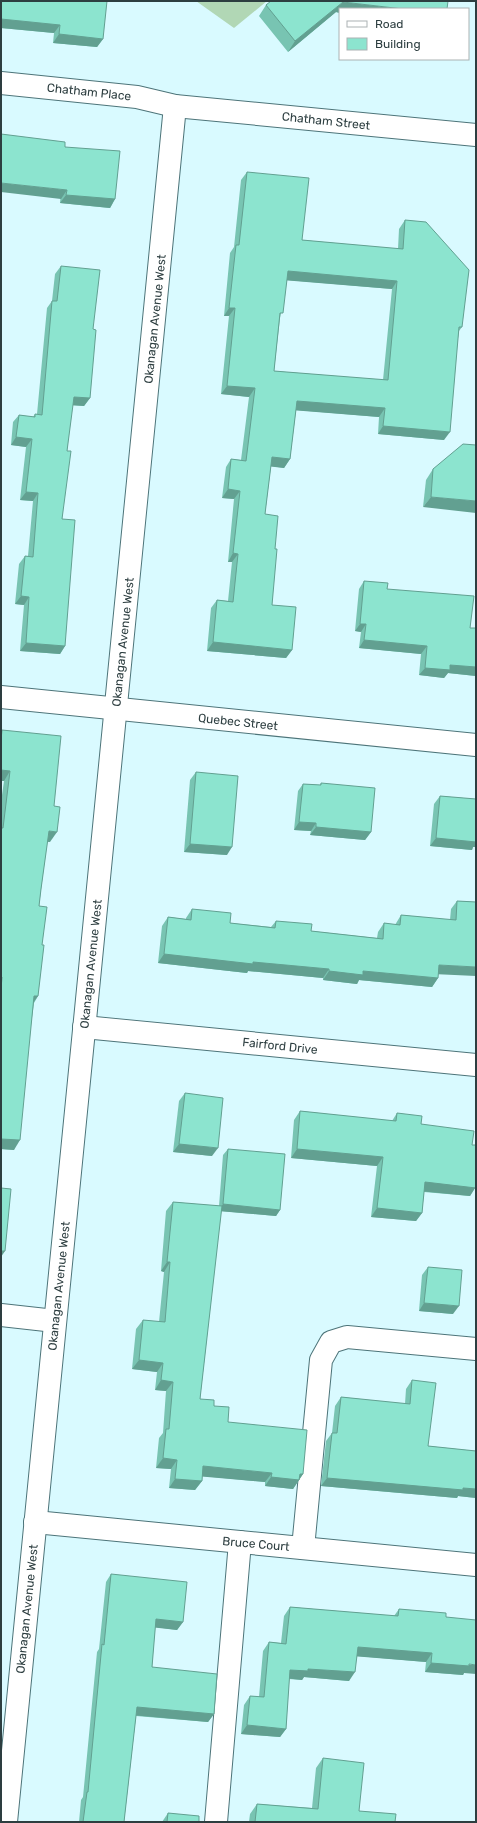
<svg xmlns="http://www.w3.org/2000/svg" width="477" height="1823" viewBox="0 0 477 1823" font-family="Rubik,sans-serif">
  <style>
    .green { fill: #b1d7b5 }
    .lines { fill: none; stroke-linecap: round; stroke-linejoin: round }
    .minor-casing { stroke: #4d7479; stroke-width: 24 }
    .minor { stroke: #fff; stroke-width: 22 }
    .wall { fill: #78c4b2; fill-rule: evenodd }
    .shaded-wall { fill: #62a091 }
    .building { fill: #8ce4cf; stroke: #62a091; fill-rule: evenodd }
    .labels { text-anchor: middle; stroke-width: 3; stroke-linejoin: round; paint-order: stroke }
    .street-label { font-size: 12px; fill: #2d3e40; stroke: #fff }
  </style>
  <rect width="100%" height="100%" fill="#d9faff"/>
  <path class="green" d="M196 1H267L234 28Z"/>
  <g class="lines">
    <g class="minor-casing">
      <g id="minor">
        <path d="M1 83 137 97 175 106 476 135"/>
        <path d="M1 697 476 745"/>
        <path d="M84 1027 476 1065"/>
        <path d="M1 1315 55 1321"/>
        <path d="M35 1522 476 1565"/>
        <path d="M303 1548 321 1360 331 1342 347 1337 476 1349"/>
        <path d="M6 1822 175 106"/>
        <path d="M216 1822 240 1542"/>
      </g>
    </g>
    <use href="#minor" class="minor"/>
  </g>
  <g class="wall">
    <path d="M1 1 103 39 97 47 53 43 54 33 1 28Z"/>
    <path d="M266 5 340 9V13L336 12 288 52 259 16Z"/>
    <path d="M65 147 115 199 110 208 60 203Z"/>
    <path d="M247 172 302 240 398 249 399 229 405 220 462 327 459 331 444 440 378 434 379 417 296 410 290 459 284 468 271 466 265 514 275 549 272 605 292 650 286 658 207 651 211 608 217 600 228 601 232 562H228L234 499 222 498 226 467 231 459 241 460 249 397 221 394 229 316H224L230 253 234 247 241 180ZM287 280 392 289 383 380 274 371 280 318Z"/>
    <path d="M61 266 93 329 90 398 84 406 72 405 67 451 62 519 65 646 60 654 20 651 24 605 15 604 19 564 25 556H28L33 501 20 500 26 447 11 445 13 422 19 415 33 417 35 414H37L47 308 52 301 55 274Z"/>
    <path d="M476 445 423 507 426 480 433 469Z"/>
    <path d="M364 581 387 589 470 628H476V676L448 673 444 678 419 675 421 654 359 648 361 632 355 631 359 589Z"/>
    <path d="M2 730 50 842H47L39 906 42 945 38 996 34 1003 14 1150 1 1149V802L4 781H1V732Z"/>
    <path d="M196 772 227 855 184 852 190 780Z"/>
    <path d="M321 783 371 832 365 840 310 835 311 831 294 830 298 791 303 784 320 785Z"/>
    <path d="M440 796 475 799 476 798V847H473L472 850 430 846 434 804Z"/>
    <path d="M457 901 476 902 438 974V978L432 987 359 980 357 984 323 980V978L248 971 247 973 158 963 162 926 168 917 186 919V918L192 909 230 923 271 927 276 921 311 931 377 938 378 932 384 923 395 925 401 915 450 920 451 909Z"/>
    <path d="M185 1093 212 1156 173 1152 179 1101Z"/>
    <path d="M300 1111 392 1121 397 1113 421 1124 472 1145 475 1188 470 1196 424 1192 422 1213 416 1221 371 1217 377 1166 291 1158 294 1120Z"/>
    <path d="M228 1149 280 1210 276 1216 221 1211 200 1399 214 1406 228 1422 303 1474 293 1489 265 1486V1482L202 1476V1481L195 1490 169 1488 171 1469 156 1468 159 1438 163 1433 166 1391 155 1390 157 1372 132 1369 136 1329 143 1320 159 1322 164 1272 161 1271 166 1211 173 1202 219 1206 223 1155Z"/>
    <path d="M428 1267 453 1314 419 1311 422 1275Z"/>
    <path d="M412 1380 428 1446 476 1451V1498L458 1496 457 1498 321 1486 326 1441 332 1433 335 1406 341 1397 405 1404 406 1389Z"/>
    <path d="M111 1574 183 1622 177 1630 155 1627 152 1667 214 1714 208 1722 136 1716 124 1822H79L81 1800 83 1797 97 1652 99 1649 106 1582Z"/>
    <path d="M290 1607 394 1616 399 1609 446 1617 464 1673 463 1675 425 1672 426 1662 357 1656 349 1681 304 1677 302 1680 289 1679 286 1729 280 1737 241 1734 244 1705 250 1696 259 1697 263 1651 269 1642 281 1643 284 1616Z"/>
    <path d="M323 1758 359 1811 395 1822H249L250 1814 257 1804 312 1808 316 1768Z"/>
    <path d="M168 1813 199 1822H162Z"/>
  </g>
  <g class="shaded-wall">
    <path d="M343 2 403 9H340V13L336 12 288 52 295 41Z"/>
    <path d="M1 19 60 25 54 33 1 28Z"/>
    <path d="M59 34 103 39 97 47 53 43Z"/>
    <path d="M1 183 67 190 61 199 1 192Z"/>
    <path d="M66 195 115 199 110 208 60 203Z"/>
    <path d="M288 271 397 281 392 289 282 280Z"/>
    <path d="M229 308H235L229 316H224Z"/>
    <path d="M227 386 255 388 249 397 221 394Z"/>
    <path d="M74 397 90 398 84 406 68 405Z"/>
    <path d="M297 401 385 408 379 417 291 410Z"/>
    <path d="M383 426 450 432 444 440 378 434Z"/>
    <path d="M16 437 32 439 26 447 11 445Z"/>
    <path d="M272 457 290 459 284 468 266 466Z"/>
    <path d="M228 489 240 491 234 499 222 498Z"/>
    <path d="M26 492 38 493 33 501 20 500Z"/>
    <path d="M431 497 476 501V513L423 507Z"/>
    <path d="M233 553 238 554 232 562H228Z"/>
    <path d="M21 596 29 597 24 605 15 604Z"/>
    <path d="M360 624H366L361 632 355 631Z"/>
    <path d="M364 640 427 646 421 654 359 648Z"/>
    <path d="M213 642 292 650 286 658 207 651Z"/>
    <path d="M26 643 65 646 60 654 20 651Z"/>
    <path d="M450 665 476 667V676L448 673 444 678 419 675 425 668Z"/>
    <path d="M1 770 10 771 4 781H1Z"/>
    <path d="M299 822 316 823 311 831 294 830Z"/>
    <path d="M316 827 371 832 365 840 310 835Z"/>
    <path d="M49 831 57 832 50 842 42 841Z"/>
    <path d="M436 838 476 842V847H473L472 850 430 846Z"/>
    <path d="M190 844 232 847 227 855 184 852Z"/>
    <path d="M164 954 253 962 329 969 323 978 248 971 247 973 158 963Z"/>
    <path d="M439 965 476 967V976L433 974Z"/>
    <path d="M329 971H363L438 978 432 987 359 980 357 984 323 980Z"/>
    <path d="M34 996H38L31 1006Z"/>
    <path d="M1 1139 20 1140 14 1150 1 1149Z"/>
    <path d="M179 1144 218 1148 212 1156 173 1152Z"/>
    <path d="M297 1149 383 1157 377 1166 291 1158Z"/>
    <path d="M476 1180V1188H475L470 1196 419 1191 425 1182Z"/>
    <path d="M223 1204 280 1210 276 1216 218 1211Z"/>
    <path d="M377 1208 422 1213 416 1221 371 1217Z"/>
    <path d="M1 1251H5L1 1257Z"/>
    <path d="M167 1262H170L164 1272 161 1271Z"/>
    <path d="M424 1303 459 1306 453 1314 419 1311Z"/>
    <path d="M139 1360 163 1363 157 1372 132 1369Z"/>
    <path d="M161 1380 173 1382 166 1391 155 1390Z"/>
    <path d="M163 1458 177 1460 171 1469 156 1468Z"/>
    <path d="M203 1466 272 1473 265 1482 196 1476Z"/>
    <path d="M300 1474H303L293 1489 265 1486 271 1477Z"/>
    <path d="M327 1478 476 1489V1498L458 1496 457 1498 321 1486Z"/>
    <path d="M175 1479 202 1481 195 1490 169 1488Z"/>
    <path d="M156 1619 183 1622 177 1630 150 1627Z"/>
    <path d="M358 1647 432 1653 426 1662 352 1656Z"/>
    <path d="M431 1663 476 1665V1674L464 1673 463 1675 425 1672Z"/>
    <path d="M308 1669 355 1672 349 1681 304 1677 302 1680 284 1678 290 1670Z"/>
    <path d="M137 1707 214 1714 208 1722 131 1715Z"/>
    <path d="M247 1725 286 1729 280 1737 241 1734Z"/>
  </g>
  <g class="building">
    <path d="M1 1H107L103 39 59 34 60 25 1 19Z"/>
    <path d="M271 1H448L447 9H403L343 2 295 41 266 5Z"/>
    <path d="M1 134 65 142V147L120 151 115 199 66 195 67 190 1 183Z"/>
    <path d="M247 172 309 178 302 240 403 249 405 220 426 222 469 270 462 327H459L450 432 383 426 385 408 297 401 290 459 272 457 265 514 278 516 275 549H277L272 605 296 607 292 650 213 642 217 600 233 602 238 554 233 553 240 491 228 489 231 459 246 461 255 388 227 386 235 308H229L236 245H239ZM288 271 397 281 388 380 274 371 280 313H283Z"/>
    <path d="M61 266 100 270 93 329 96 330 90 398 74 397 67 451H71L62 519 75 520 65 646 26 643 29 597 21 596 25 556 33 557 38 493 26 492 32 439 16 437 19 415 35 417V414L42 415 52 301H57Z"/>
    <path d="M463 444 476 445V501L431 497 433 469Z"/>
    <path d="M364 581 388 583 387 589 474 596 470 628H476V667L450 665V670L425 668 427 646 364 640 366 624H360Z"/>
    <path d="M2 730 61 736 54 806 60 807 57 832 49 831 41 889 39 906 47 907 42 945H44L38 996H34L20 1140 1 1139V989L2 977H1V828H3L10 771 1 770V740Z"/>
    <path d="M196 772 238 776 232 847 190 844Z"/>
    <path d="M321 783 375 788 371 832 316 827V823L299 822 303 784 321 785Z"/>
    <path d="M440 796 476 799V842L436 838Z"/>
    <path d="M457 901 476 902V967L439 965 438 978 363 971V975L329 971V969L253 962V964L164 954 168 917 191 920 192 909 231 913 230 923 275 928 276 921 312 924 311 931 383 939 384 923 400 925 401 915 456 920Z"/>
    <path d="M185 1093 223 1098 218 1148 179 1144Z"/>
    <path d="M300 1111 396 1121 397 1113 422 1116 421 1124 474 1131 472 1145H476V1188L425 1182 422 1213 377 1208 383 1157 297 1149Z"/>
    <path d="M228 1149 285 1154 280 1210 223 1204Z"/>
    <path d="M1 1188 11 1189 5 1251H1Z"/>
    <path d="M173 1202 222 1206 200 1399 214 1400V1406L229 1407 228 1422 307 1430 303 1474H300L299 1480 271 1477 272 1473 203 1466 202 1481 175 1479 177 1460 163 1458 166 1429H169L173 1382 161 1380 163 1363 139 1360 143 1320 165 1322 170 1262H167Z"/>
    <path d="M428 1267 462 1270 459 1306 424 1303Z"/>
    <path d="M412 1380 436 1383 428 1446 476 1451V1489L463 1488V1490L327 1478 332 1433H337L341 1397 410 1404Z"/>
    <path d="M111 1574 187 1582 183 1622 156 1619 152 1667 217 1674 214 1714 137 1707 124 1822H83L87 1792H88L102 1644 104 1645Z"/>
    <path d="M290 1607 398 1616 399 1609 446 1613V1617L476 1620V1665L469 1664V1666L431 1663 432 1653 358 1647 355 1672 308 1669V1671L290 1670 286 1729 247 1725 250 1696 264 1697 269 1642 286 1644Z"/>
    <path d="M323 1758 364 1763 359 1811 396 1814 395 1822H255L257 1804 318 1809Z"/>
    <path d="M168 1813 199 1816V1822H167Z"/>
  </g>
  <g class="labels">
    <g class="street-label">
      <text transform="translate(89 92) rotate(6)" y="4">Chatham Place</text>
      <text transform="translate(326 121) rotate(6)" y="4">Chatham Street</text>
      <text transform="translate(155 319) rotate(-84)" y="4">Okanagan Avenue West</text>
      <text transform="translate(123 642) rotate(-84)" y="4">Okanagan Avenue West</text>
      <text transform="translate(238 722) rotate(6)" y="4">Quebec Street</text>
      <text transform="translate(91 964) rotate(-84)" y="4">Okanagan Avenue West</text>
      <text transform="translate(280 1046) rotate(6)" y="4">Fairford Drive</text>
      <text transform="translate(59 1286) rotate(-84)" y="4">Okanagan Avenue West</text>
      <text transform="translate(256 1544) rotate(5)" y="4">Bruce Court</text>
      <text transform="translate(27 1609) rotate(-84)" y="4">Okanagan Avenue West</text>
    </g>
  </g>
  <rect width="477" height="1823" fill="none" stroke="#2d3e40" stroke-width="4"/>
  <rect x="339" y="8" width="130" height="52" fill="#ffffff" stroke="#abb2b3"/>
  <rect x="347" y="21" width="20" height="6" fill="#ffffff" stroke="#abb2b3"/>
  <text x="375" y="28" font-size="12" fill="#2d3e40">Road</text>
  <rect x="347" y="38" width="20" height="12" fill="#8ce4cf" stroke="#abb2b3"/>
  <text x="375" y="48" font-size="12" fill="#2d3e40">Building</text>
</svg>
